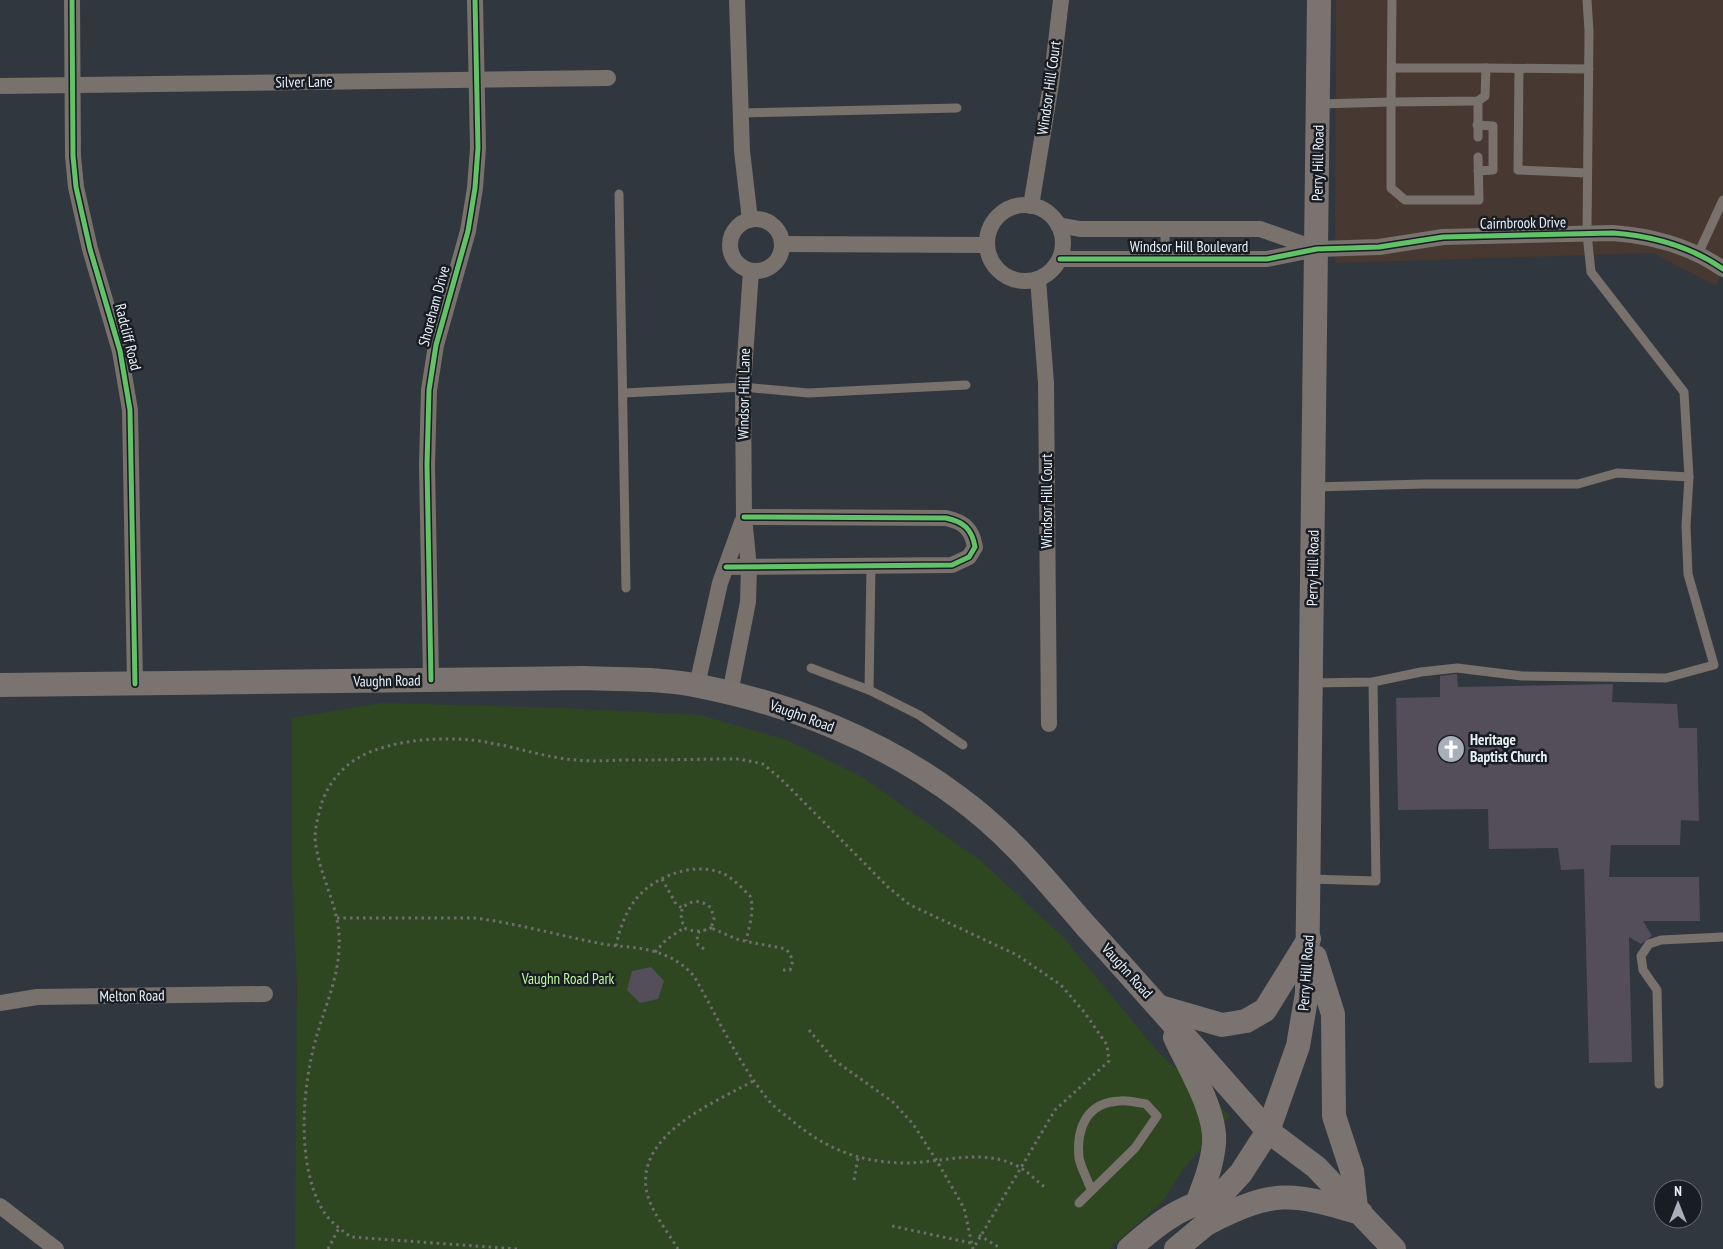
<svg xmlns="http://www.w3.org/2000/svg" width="1723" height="1249" viewBox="0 0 1723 1249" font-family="'PT Sans Narrow',sans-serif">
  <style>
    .commercial { fill: #473831 }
    .green { fill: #2f4721 }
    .building { fill: #534e5a }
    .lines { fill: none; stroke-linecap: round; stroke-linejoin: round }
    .path { stroke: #6f6d6e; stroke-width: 3; stroke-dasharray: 2.5 4; stroke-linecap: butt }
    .lane { stroke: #78716c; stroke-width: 9 }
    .street { stroke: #78716c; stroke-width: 16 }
    .secondary { stroke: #7b736f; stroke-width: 24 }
    .cycleway-casing { stroke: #181d23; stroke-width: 8 }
    .cycleway { stroke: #61c268; stroke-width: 5 }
    .labels { text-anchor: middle; stroke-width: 5; stroke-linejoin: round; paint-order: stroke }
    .street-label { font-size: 15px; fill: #eaf0f9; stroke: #181d23 }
    .poi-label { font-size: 15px; font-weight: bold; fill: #eaf0f9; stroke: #181d23; text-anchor: start }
    .park-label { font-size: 15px; fill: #c0f89d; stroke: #181d23 }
  </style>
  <rect width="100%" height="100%" fill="#31373e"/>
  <path class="commercial" d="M1336 0H1723V266L1716 286 1653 253 1335 263Z"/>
  <path class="green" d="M382 703 561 708 700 715 787 740 862 777 981 861 1064 938 1158 1052 1230 1116 1183 1169 1163 1201 1109 1249H295L297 985 292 876V718Z"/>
  <g class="building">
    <path d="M1457 674 1458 687 1613 684 1612 702 1677 704 1679 728H1697L1699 821 1681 820 1680 845H1611L1609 877H1699L1700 921H1643L1652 936 1641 944 1629 937 1632 1062 1589 1063 1584 869 1561 870 1558 848 1489 849 1488 809 1398 810 1396 698 1440 697V676Z"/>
    <path d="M651 967 664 981 658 999 640 1003 627 990 632 971Z"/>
  </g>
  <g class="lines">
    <g class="path">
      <path d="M662 879 676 904 682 908"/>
      <path d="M337 918H474C516 923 557 935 598 943 616 947 635 946 652 951 669 955 682 963 694 976 718 1018 739 1065 770 1102 776 1109 784 1114 790 1119 826 1149 858 1162 904 1163 943 1163 983 1147 1019 1167 1029 1172 1037 1182 1046 1188"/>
      <path d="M616 946C619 931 624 916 633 903 650 878 690 862 719 872 730 875 742 888 750 896 755 910 749 927 746 941"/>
      <path d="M704 949 698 945 697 935 699 932 711 928C701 932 696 932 686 929L681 920 682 908C691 900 701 899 711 908L714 919 711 928 739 940 786 949C792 956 794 962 790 970H780"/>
      <path d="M655 952 666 940 685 927"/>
      <path d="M809 1030 834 1060 893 1102 913 1124 937 1161 964 1208 973 1249"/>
      <path d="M854 1180 858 1158"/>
      <path d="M892 1226 971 1243"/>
      <path d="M979 1235 1000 1248"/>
      <path d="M328 1249 339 1228"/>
      <path d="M517 1249 351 1237C340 1229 329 1221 322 1209 296 1163 302 1085 317 1035 325 1007 338 978 339 948 342 909 318 876 315 838 315 827 319 813 322 802 329 783 341 768 358 758 392 738 453 735 491 743 519 748 548 758 576 760 594 762 612 760 630 760 667 760 703 759 739 759L763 764 781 779 888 887 910 905 1017 955 1061 985 1085 1013 1107 1045 1109 1061 1055 1110 973 1249"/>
      <path d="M678 1249C667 1231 649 1209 646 1188 639 1132 716 1102 755 1080"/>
    </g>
    <g class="lane">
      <path d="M1392 68H1486L1485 96 1478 101 1391 102V188L1405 200H1479L1478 157"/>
      <path d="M1486 68 1589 69"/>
      <path d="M1519 69 1518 170 1587 173"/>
      <path d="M1478 101V137"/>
      <path d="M1319 104 1391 102 1392 0"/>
      <path d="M740 113 957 108"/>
      <path d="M1477 125 1493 126V170L1478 171"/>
      <path d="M619 194 626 588"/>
      <path d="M1698 254 1723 200"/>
      <path d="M1165 260V228"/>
      <path d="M624 393 743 387 808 393 966 385"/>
      <path d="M1314 487 1424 484H1578L1617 473 1689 477 1684 392 1591 272 1587 234 1589 31 1587 0"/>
      <path d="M811 668 869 690 919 715 963 745"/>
      <path d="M1312 683 1373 682 1421 672 1457 668 1522 676 1666 678 1714 665 1688 574 1686 526 1689 477"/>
      <path d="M869 690 871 566"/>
      <path d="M1309 879 1376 881 1373 682"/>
      <path d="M1659 1084 1657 990 1643 970 1641 956 1649 944 1661 940 1723 937"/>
      <path d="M1079 1203 1135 1148 1157 1116 1146 1104C1138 1103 1128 1100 1120 1101 1087 1102 1076 1128 1079 1158 1081 1168 1088 1180 1091 1190"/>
    </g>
    <g class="street">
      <path d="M72 0 73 156 76 187 90 249 120 351 130 410 135 684"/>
      <path d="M737 0 742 151 750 220"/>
      <path d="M0 86 608 78"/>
      <circle cx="1025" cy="243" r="38"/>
      <path d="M1031 206 1051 84 1061 0"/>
      <circle cx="756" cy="245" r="26"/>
      <path d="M1058 225 1080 229H1260L1317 249"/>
      <path d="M782 244 986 245"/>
      <path d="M1060 259H1267L1317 249 1379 247 1443 237 1613 233C1653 236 1690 246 1723 269"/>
      <path d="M1038 279 1046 383 1049 724"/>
      <path d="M726 567 952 565 969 557 975 547C972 529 964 522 946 518L744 517"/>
      <path d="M431 680 427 465 429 390 436 345 468 231 475 188 478 148 475 0"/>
      <path d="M697 685 720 583 742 522"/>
      <path d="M730 693 748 602 749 568 744 517 743 387 751 271"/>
      <path d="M0 1003 37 997 265 994"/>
      <path d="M0 1206 56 1249"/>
    </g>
    <g class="secondary">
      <path d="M0 685 584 678C622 680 662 678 699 686 791 704 883 741 958 797 1009 834 1044 878 1085 925 1147 993 1207 1062 1268 1131L1316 1167 1394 1249"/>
      <path d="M1315 957 1333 1014 1334 1116 1352 1171 1356 1208"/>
      <path d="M1160 1007 1222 1025 1246 1021 1265 1010 1309 939"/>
      <path d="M1175 1037C1188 1066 1217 1112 1214 1144 1212 1165 1205 1183 1197 1203"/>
      <path d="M1206 1224C1275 1189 1289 1192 1361 1213"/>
      <path d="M1129 1249C1153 1228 1179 1206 1211 1200"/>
      <path d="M1176 1249 1206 1224 1217 1199 1241 1173 1268 1131 1298 1046 1307 993 1319 0"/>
    </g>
    <g class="cycleway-casing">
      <g id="cycleway">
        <path d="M72 0 73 156 76 187 90 249 120 351 130 410 135 684"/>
        <path d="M1060 259H1267L1317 249 1379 247 1443 237 1613 233C1653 236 1690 246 1723 269"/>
        <path d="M726 567 952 565 969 557 975 547C972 529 964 522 946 518L744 517"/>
        <path d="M431 680 427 465 429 390 436 345 468 231 475 188 478 148 475 0"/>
      </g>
    </g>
    <use href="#cycleway" class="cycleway"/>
  </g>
  <defs>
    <g id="church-disc" transform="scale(1.4375)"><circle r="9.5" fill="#a9afb8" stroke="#181d23"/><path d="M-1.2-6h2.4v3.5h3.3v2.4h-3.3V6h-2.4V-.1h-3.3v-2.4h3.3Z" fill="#fff"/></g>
  </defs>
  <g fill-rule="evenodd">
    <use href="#church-disc" x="1451" y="749"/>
  </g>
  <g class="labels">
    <g class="street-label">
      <text transform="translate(304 82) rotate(-1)" y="5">Silver Lane</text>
      <text transform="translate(1049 88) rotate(-82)" y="5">Windsor Hill Court</text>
      <text transform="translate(1318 163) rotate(-89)" y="5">Perry Hill Road</text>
      <text transform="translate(1523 223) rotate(-1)" y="5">Cairnbrook Drive</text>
      <text x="1189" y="252">Windsor Hill Boulevard</text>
      <text transform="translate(434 306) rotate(-75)" y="5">Shoreham Drive</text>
      <text transform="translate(128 337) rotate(76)" y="5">Radcliff Road</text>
      <text transform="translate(744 394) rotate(-89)" y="5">Windsor Hill Lane</text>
      <text transform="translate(1047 501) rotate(-90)" y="5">Windsor Hill Court</text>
      <text transform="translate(1313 568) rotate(-89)" y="5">Perry Hill Road</text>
      <text transform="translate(387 681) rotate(-1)" y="5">Vaughn Road</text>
      <text transform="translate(802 716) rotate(20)" y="5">Vaughn Road</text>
      <text transform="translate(1127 971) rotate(48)" y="5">Vaughn Road</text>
      <text transform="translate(1306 973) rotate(-86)" y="5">Perry Hill Road</text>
      <text transform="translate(132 996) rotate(-1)" y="5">Melton Road</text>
    </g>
    <g class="poi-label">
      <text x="1470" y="745">Heritage<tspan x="1470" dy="17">Baptist Church</tspan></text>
    </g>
    <g class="park-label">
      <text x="568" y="984">Vaughn Road Park</text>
    </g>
  </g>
  <g transform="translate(1678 1204)"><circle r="24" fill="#181d23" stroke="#6c7179"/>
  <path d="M0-4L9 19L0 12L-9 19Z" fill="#a9afb8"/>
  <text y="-8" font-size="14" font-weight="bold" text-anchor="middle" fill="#eaf0f9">N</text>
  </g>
</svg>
